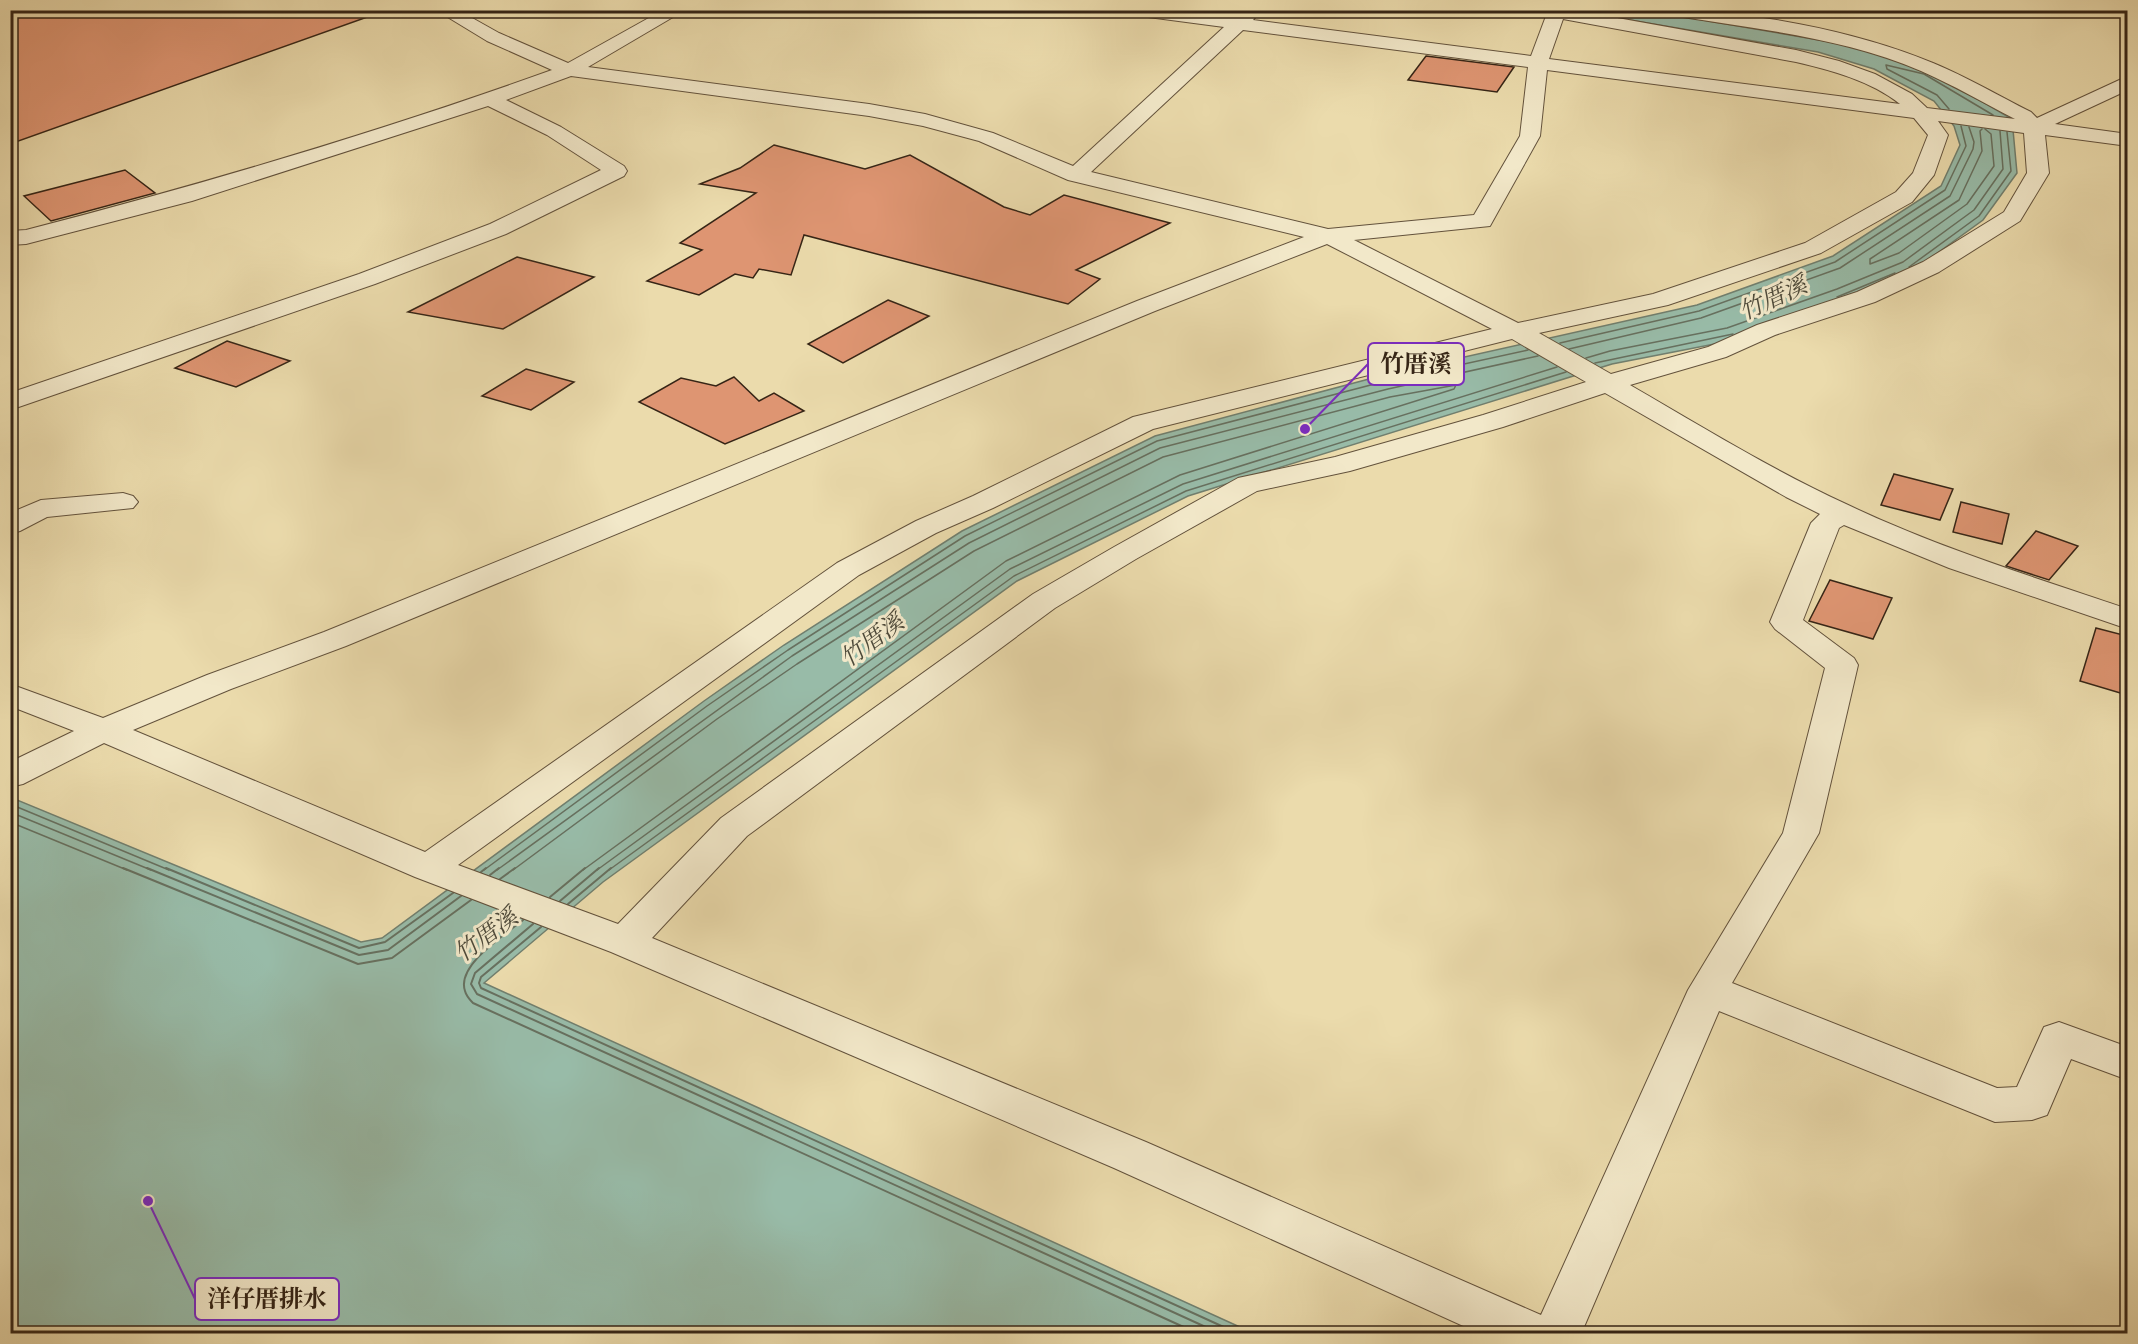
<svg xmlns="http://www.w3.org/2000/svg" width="2138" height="1344" viewBox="0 0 2138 1344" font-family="'EB Garamond','Noto Serif TC',serif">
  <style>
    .water { fill: #98bba8; stroke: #717f6e; stroke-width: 1.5 }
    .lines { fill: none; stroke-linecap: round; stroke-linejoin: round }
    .shore-far1 { stroke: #67705f; stroke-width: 1.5 }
    .shore { stroke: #67705f; stroke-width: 2 }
    .building { fill: #de9572; stroke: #362516; stroke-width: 1.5 }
    .minor-casing { stroke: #63523c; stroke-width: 2 }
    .minor { fill: #f2e8c9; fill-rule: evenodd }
    .labels { text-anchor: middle; stroke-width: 6; stroke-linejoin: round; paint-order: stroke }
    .water-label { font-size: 24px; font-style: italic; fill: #4e4a3a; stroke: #f2e8c9 }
    .leader { fill: none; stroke: #7b2cbf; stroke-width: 2 }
    .callout-dot { fill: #7b2cbf; stroke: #f2e8c9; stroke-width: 2 }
    .callout { fill: #f2e8c9; stroke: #7b2cbf; stroke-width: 2 }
    .callout-label { font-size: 24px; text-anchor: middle; font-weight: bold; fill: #362516 }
  </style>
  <rect width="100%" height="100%" fill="#ebdbac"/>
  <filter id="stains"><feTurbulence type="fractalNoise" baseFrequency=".00333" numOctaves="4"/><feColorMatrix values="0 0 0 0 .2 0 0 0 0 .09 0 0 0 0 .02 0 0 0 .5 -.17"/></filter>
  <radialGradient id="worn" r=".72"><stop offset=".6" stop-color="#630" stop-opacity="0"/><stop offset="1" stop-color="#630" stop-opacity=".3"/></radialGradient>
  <path class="water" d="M1577 11H1650L1848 45 1926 69 2012 119 2017 173 1983 220 1910 273 1730 341 1612 364 1188 496 1017 581 603 882 484 983 1253 1333H29L10 1321V797L361 942 382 938 704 701 784 645 962 531 1155 436 1384 375 1697 305 1833 256 1941 186 1960 145 1954 126 1934 101 1874 69 1818 52Z"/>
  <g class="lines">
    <g class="shore-far1">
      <path d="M1949 109 1937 95 1887 69 1886 65 1924 74 1993 115"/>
      <path d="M1982 129 1980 131 1982 151 1959 200 1870 259V264L1899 253 1967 204 1994 166 1991 134 1985 129"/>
      <path d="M1909 267 1979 216 2011 171 2007 132"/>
      <path d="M1837 297 1895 273"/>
      <path d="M1560 343 1699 311 1835 262 1945 190 1966 146 1961 126"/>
      <path d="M1569 349 1701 318 1840 268 1950 196 1973 149 1974 142 1969 127"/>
      <path d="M1586 358 1610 351 1727 328 1837 289 1903 262 1974 210 2003 169 2000 131"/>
      <path d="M1595 363 1733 334"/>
      <path d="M10 804 169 870"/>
      <path d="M10 812 151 870"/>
      <path d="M10 822 127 870"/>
      <path d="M484 870 707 706 788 650 965 536 1157 441 1386 381 1528 350"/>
      <path d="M497 870 792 656 969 543 1160 448 1388 389 1538 356"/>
      <path d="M513 870 717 719 797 664 974 551 1163 457 1390 397 1456 385 1454 389 1180 475 1006 561 583 870"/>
      <path d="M597 870 1010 569 1183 484 1557 367"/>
      <path d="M609 870 1014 576 1186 491 1566 372"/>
    </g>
    <g class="shore">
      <path d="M123 868 358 964 392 958 471 900"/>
      <path d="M147 868 359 955 388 950 461 896"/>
      <path d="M166 868 359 948 385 942 453 893"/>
      <path d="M481 872 486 868"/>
      <path d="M490 875 499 868"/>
      <path d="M500 879 515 868"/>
      <path d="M550 897 585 868"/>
      <path d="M560 901 599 868"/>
      <path d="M568 904 611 868"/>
      <path d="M523 920C506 934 456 965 465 991 466 995 470 1000 473 1003L1199 1334"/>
      <path d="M533 924 475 973 471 984 477 994 1221 1334"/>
      <path d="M541 927 481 977 479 983 481 988 1239 1334"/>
    </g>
  </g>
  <g class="building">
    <path d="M10 10H372L373 15 10 144Z"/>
    <path d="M1426 56 1514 67 1497 92 1408 80Z"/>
    <path d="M774 145 865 169 910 155 1004 207 1030 215 1064 195 1170 223 1076 270 1100 279 1068 304 804 235 791 275 759 269 753 278 735 274 699 295 647 281 702 250 680 243 756 193 700 184 740 168Z"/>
    <path d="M125 170 155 193 51 221 24 196Z"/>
    <path d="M517 257 594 277 503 329 408 312Z"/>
    <path d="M888 300 929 316 843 363 808 344Z"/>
    <path d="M227 341 290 361 236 387 175 368Z"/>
    <path d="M526 369 574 382 531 410 482 396Z"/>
    <path d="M734 377 759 401 774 393 804 411 725 444 639 402 681 378 716 386Z"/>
    <path d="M1894 474 1953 489 1940 520 1881 505Z"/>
    <path d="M1961 502 2009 514 2002 544 1953 532Z"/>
    <path d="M2036 531 2078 546 2049 580 2006 566Z"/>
    <path d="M1830 580 1892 598 1873 639 1809 621Z"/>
    <path d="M2096 628 2127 636V695L2080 681Z"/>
  </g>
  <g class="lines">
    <g class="minor-casing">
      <g id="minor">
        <path d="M436 10H458L499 33 568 63 663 10H685L588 67 869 104 925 114 993 133 1073 166 1224 27 1133 15 1125 10H1177L1234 18 1242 10H1255L1258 14 1253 20 1531 56 1546 16 1535 14 1533 10H1573L1796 50 1839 61 1875 74 1912 94 1927 108 2015 119C1984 103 1953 85 1921 71 1842 37 1754 29 1670 15L1662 10C1747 10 1854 30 1933 63 1967 77 1999 96 2031 112L2037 118 2128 76V90L2055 124 2128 134V146L2045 135 2049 173 2020 221 1939 272 1875 302 1775 335 1726 357 1630 385C1701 426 1772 470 1846 504 1936 547 2033 577 2128 609V629L1949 568 1844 525 1839 528 1803 620 1854 658 1858 665 1819 833 1732 983 1997 1088 2017 1087 2044 1027 2059 1022 2128 1047V1080L2071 1059 2047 1115 2032 1120 1995 1122 1719 1011 1581 1334H1481L1114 1168 611 952 415 877 104 743 23 784 10 787V762L74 731 10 706V684L103 718 207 675 324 632 1137 301 1304 237 1068 180 979 141 923 126 869 116 571 76 506 100 561 127 624 166 627 171 624 176 506 234 375 284 10 410V393L359 274 490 224 601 170 547 135 488 106 192 201 26 244 10 245V231L26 230C203 184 380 132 552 70L487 41ZM1563 19 1796 62C1831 70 1871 81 1900 104L1549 59ZM1243 30 1528 67 1520 136 1474 215 1328 229 1091 172ZM1547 70 1914 118 1928 135 1913 173 1896 192 1805 243 1653 294 1518 323 1354 240 1490 226 1540 136ZM1938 121 2024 133 2027 173 2004 212 1923 262 1857 292 1757 325 1708 347 1611 374 1539 333 1668 305 1821 253 1912 202 1934 175 1948 135ZM1327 244 1492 329 1133 417 973 496 916 521 837 563 425 852 133 730 231 689 346 646 1155 311ZM1512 339 1586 382 1483 415 1335 457 1238 478 1114 547 1033 594 721 818 618 924 458 865 859 575 936 533 993 508 1153 429ZM1605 393 1786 497 1820 514 1811 523 1770 622 1775 629 1825 668 1783 833 1688 990 1541 1315 1146 1142 652 938 747 836 1055 608 1136 559 1257 491 1350 471 1503 427Z"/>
        <path d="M123 493 133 496 138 502 133 508 47 517 20 531 10 534V513L41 500Z"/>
      </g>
    </g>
    <use href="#minor" class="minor"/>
  </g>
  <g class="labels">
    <g class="water-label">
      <text transform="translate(1773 298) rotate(-25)" y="8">竹厝溪</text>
      <text transform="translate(872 640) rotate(-37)" y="8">竹厝溪</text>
      <text transform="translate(486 935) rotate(-37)" y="8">竹厝溪</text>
    </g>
  </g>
  <path class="leader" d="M1305 429L1368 364M148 1201L195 1299"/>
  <g class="callout-dot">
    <circle cx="1305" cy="429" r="6"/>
    <circle cx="148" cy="1201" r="6"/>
  </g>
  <g class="callout">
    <rect x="1368" y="343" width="96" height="42" rx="6"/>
    <rect x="195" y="1278" width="144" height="42" rx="6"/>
  </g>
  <g class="callout-label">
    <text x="1416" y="372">竹厝溪</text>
    <text x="267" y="1307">洋仔厝排水</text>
  </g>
  <rect width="2138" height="1344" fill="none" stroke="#ebdbac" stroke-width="36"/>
  <rect x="12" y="12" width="2114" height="1320" fill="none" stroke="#362516" stroke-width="3"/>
  <rect x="18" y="18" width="2102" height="1308" fill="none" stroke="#362516" stroke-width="1.5"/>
  <rect width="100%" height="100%" filter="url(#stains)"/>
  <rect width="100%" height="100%" fill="url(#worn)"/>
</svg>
